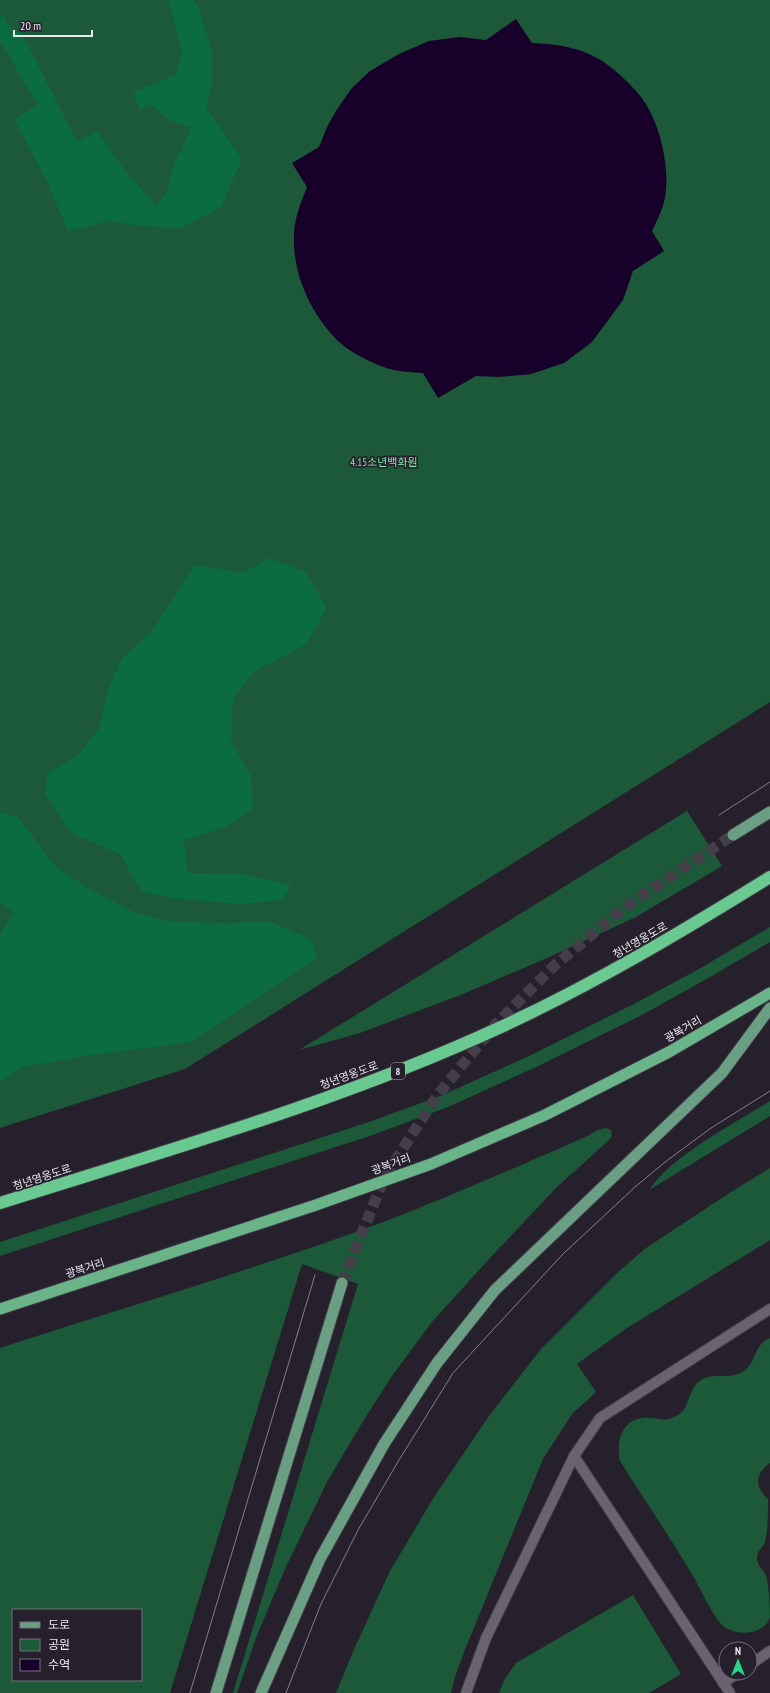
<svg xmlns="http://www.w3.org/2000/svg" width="770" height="1693" viewBox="0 0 770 1693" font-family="'PT Sans Narrow','Noto Sans KR',sans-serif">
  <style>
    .green { fill: #1c5939; fill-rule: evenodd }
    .forest { fill: #0a6c40 }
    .water { fill: #170029 }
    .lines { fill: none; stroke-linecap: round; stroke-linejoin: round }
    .primary-tunnel { stroke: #443e49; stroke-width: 11; stroke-dasharray: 11 5.5; stroke-linecap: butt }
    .service-casing { stroke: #403b44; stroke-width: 12 }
    .primary-casing { stroke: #403b44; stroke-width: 13 }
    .trunk-casing { stroke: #403b44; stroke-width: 13 }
    .motorway-casing { stroke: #403b44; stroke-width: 14 }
    .service { stroke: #696270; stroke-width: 10 }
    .primary { stroke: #6a9f84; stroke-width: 11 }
    .trunk { stroke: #6ab48a; stroke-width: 11 }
    .motorway { stroke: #6ac891; stroke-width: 12 }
    .tram { stroke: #847f89; stroke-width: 1 }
    .labels { text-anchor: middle; stroke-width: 3.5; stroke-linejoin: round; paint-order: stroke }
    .shield { fill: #26202c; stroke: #b1acb5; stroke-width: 1 }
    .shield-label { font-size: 10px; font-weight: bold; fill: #ece8f0 }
    .park-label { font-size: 11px; fill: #7cedab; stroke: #26202c }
    .street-label { font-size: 11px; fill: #ece8f0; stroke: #26202c }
  </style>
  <rect width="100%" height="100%" fill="#26202c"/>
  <g class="green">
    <path d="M0 0H770V702L185 1069 0 1128Z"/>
    <path d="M687 811 722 866 636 917 547 958 463 994 360 1033 299 1050Z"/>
    <path d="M770 927V942L705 980 640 1016 534 1068 448 1107 370 1136 0 1256V1242L366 1123 443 1095 529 1056 634 1004 699 969Z"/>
    <path d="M770 1101V1116L649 1190C674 1154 732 1125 770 1101Z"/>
    <path d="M606 1128 611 1130 612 1136 609 1140 556 1188 490 1258 431 1323 392 1376 365 1418 328 1480 284 1571 256 1638 237 1693H233L358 1284 302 1264 170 1693H0V1348C129 1306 259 1268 386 1221 453 1195 519 1166 585 1137L598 1130ZM13 1610H141V1680H13Z"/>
    <path d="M770 1168V1240L627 1328 577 1364 596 1392 572 1414 543 1459 464 1652 454 1680 451 1693H336L355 1647 390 1571 434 1497 489 1416 541 1349 616 1274 646 1248 731 1192Z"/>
    <path d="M770 1338V1463C754 1474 755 1487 768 1499 768 1510 768 1533 765 1542 763 1548 757 1550 757 1558 757 1566 764 1570 766 1576 769 1584 770 1609 770 1617 764 1636 736 1636 723 1626 713 1617 701 1589 693 1576 670 1537 644 1499 620 1461 616 1443 621 1420 643 1418 658 1416 662 1424 678 1415 690 1409 688 1388 701 1380 714 1372 729 1380 742 1372 759 1362 751 1346 770 1338Z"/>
    <path d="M633 1595 681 1674 649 1693H499L504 1680 516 1663Z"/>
  </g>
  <g class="forest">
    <path d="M168 0H193L198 6 212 51V86L206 107 242 159 221 207 181 228 141 226 109 221 68 231 47 181 14 119 38 105 0 41V16L3 15 10 29 21 32 77 142 97 131 126 172 157 206 168 190 174 164 191 128 169 120 152 105 140 110 133 92 177 74 182 52Z"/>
    <path d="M269 558 305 571 327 608 306 644 254 672 233 698 231 741 251 776 253 809 223 828 184 840 188 873 242 874 291 885 282 900 239 904 173 898 142 892 120 854 71 833 45 794 48 773 78 755 100 727 108 689 122 659 152 631 195 565 243 573Z"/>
    <path d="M0 812 18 817 55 866 91 890 138 914 172 922 232 923 269 921 310 939 318 957 191 1042 86 1056 23 1067 0 1081V935L13 912 0 902Z"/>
  </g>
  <path class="water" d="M516 19 532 43C557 44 578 47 599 59 614 68 639 91 647 106 662 131 672 177 663 206 660 214 656 223 652 231L664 251 633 271 623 300 592 342 564 363 531 374 499 377 476 376 438 398 423 373C412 372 400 372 390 369 373 364 347 351 335 338 309 310 292 272 294 233 295 217 301 202 307 187L292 163 319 147 327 127 336 111 351 89 370 71 399 54 429 41 460 37 486 40Z"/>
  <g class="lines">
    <path class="primary-tunnel" d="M342 1283 385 1176 437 1096 495 1025 554 966 625 907 733 835"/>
    <g class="service-casing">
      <g id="service">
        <path d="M574 1456 730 1693"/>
        <path d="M750 1665 770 1651"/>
        <path d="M723 1683 738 1673"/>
        <path d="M466 1693 486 1638 574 1456 600 1418 770 1309"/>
      </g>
    </g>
    <g class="primary-casing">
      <g id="primary">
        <path d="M733 835 770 812"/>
        <path d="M216 1693 342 1283"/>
        <path d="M261 1693 320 1559 384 1444 437 1363 495 1290 722 1073 770 1008"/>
      </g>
    </g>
    <g class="trunk-casing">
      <path id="trunk" d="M0 1309 316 1205 431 1164 545 1115 669 1052 770 993"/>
    </g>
    <g class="motorway-casing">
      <path id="motorway" d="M0 1203C168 1150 341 1101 501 1027 594 984 683 931 770 877"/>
    </g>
    <use href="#service" class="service"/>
    <use href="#primary" class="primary"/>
    <use href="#trunk" class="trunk"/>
    <use href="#motorway" class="motorway"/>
    <g class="tram">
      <path d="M719 815 770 782"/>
      <path d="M190 1693 315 1275"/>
      <path d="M286 1693 321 1604 358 1530 399 1460 453 1373 563 1254 635 1187 665 1162 711 1128 770 1091"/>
    </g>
  </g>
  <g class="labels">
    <rect class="shield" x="391" y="1063" width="14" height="16" rx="3"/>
    <g class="shield-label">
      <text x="398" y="1075">8</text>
    </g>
    <g class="park-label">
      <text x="384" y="466">4.15소년백화원</text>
    </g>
    <g class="street-label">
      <text transform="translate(640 940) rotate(-30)" y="4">청년영웅도로</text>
      <text transform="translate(683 1029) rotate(-30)" y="4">광복거리</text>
      <text transform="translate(349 1075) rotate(-20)" y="4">청년영웅도로</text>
      <text transform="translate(391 1164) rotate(-20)" y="4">광복거리</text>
      <text transform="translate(42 1177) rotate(-18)" y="4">청년영웅도로</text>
      <text transform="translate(85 1268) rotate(-18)" y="4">광복거리</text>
    </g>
  </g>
  <rect x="12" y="1609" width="130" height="72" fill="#26202c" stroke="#75707a"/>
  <rect x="20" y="1622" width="20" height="6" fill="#6a9f84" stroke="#75707a"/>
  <text x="48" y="1629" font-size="12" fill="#ece8f0">도로</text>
  <rect x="20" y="1639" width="20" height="12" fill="#1c5939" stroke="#75707a"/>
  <text x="48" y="1649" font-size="12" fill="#ece8f0">공원</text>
  <rect x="20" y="1659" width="20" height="12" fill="#170029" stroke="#75707a"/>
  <text x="48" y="1669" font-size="12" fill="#ece8f0">수역</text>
  <g transform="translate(738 1661)"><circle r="19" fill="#26202c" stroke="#75707a"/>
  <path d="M0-3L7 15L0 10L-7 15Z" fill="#25d886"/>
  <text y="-6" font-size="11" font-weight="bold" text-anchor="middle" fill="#ece8f0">N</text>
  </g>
  <path d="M14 30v6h78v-6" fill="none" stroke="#ece8f0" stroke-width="2"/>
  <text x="20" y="30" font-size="12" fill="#ece8f0" stroke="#26202c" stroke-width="3" paint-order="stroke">20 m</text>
</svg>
